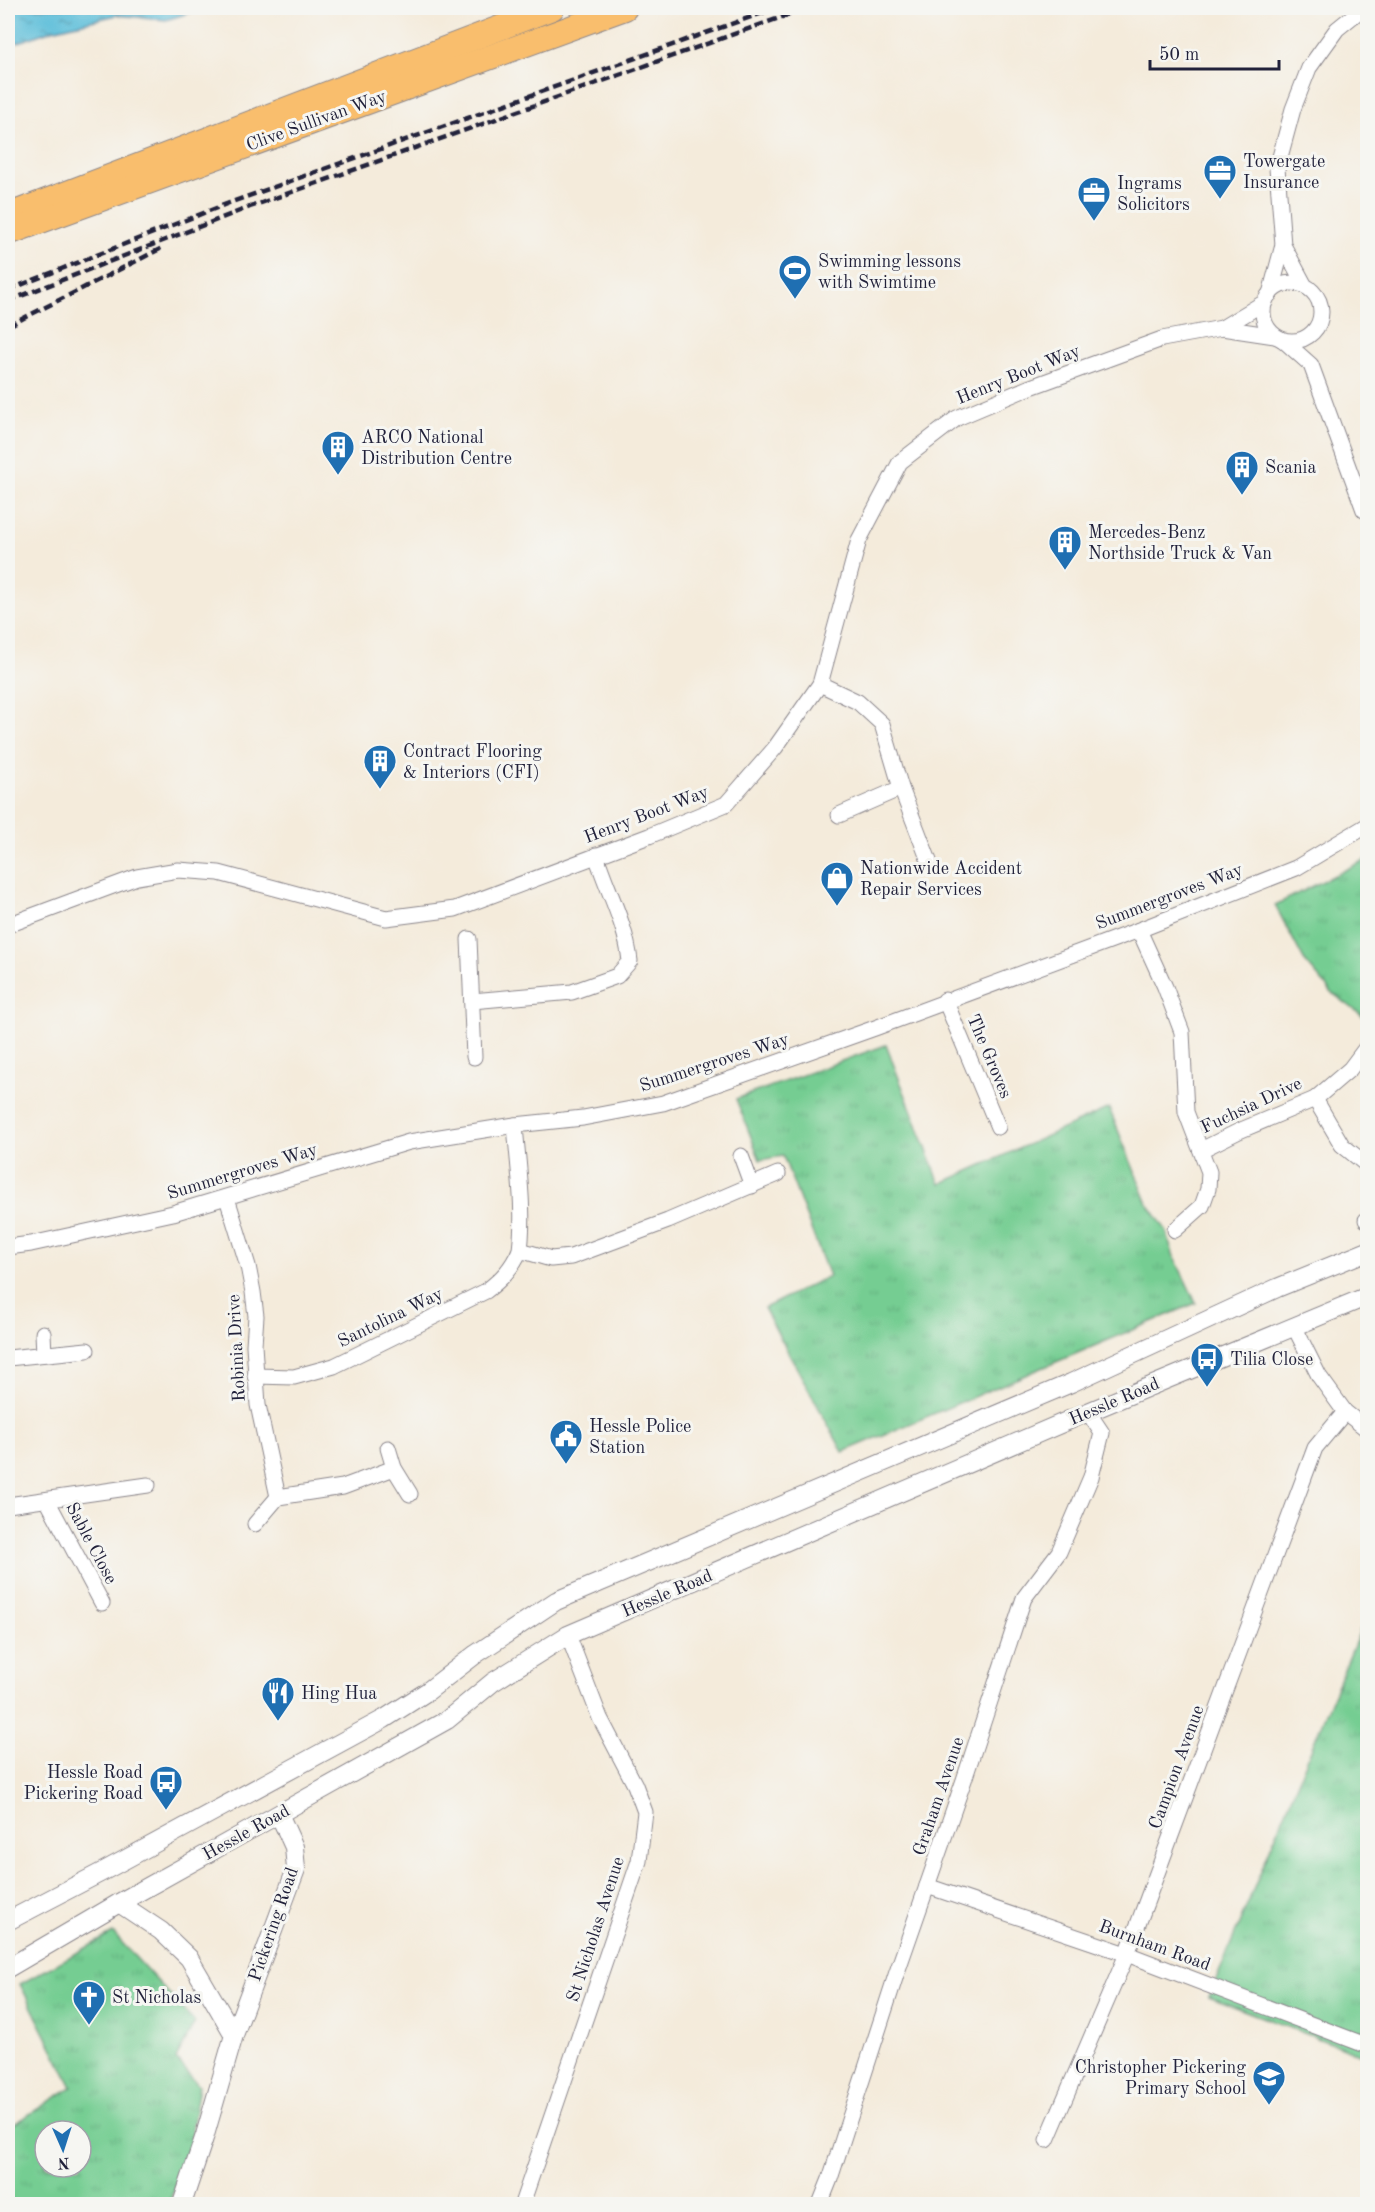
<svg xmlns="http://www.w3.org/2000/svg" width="1375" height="2212" viewBox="0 0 1375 2212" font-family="'Old Standard TT',serif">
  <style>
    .grass { fill: url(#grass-tufts); stroke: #4b7866; stroke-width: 1.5; fill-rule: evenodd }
    .water { fill: url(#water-ripples); stroke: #3e708a; stroke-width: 1.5 }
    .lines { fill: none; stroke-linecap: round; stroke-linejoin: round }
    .minor-casing { stroke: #8b868b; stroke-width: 17 }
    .tertiary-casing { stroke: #8b868b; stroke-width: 20 }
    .trunk-casing { stroke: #8b868b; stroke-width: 26 }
    .minor { stroke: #fff; stroke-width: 15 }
    .tertiary { stroke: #fff; stroke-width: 18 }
    .trunk { stroke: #f9be6d; stroke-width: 24 }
    .rail { stroke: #22223b; stroke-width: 4.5; stroke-dasharray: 9 4.5; stroke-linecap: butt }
    .labels { text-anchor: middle; stroke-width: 6; stroke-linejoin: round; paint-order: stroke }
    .street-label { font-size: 18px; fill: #22223b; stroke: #f6f6f2 }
    .poi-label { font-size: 18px; fill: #22223b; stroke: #f6f6f2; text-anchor: start }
  </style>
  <defs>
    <pattern id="grass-tufts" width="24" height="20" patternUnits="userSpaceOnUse" patternTransform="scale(1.5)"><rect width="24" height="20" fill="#74cd92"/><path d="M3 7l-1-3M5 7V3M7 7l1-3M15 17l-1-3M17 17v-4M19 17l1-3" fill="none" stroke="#64b07f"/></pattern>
    <pattern id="water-ripples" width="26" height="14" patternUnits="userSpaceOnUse" patternTransform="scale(1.5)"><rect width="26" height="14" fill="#5abdd9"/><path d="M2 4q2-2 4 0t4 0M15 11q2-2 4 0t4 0" fill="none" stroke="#4a99b1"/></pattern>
  </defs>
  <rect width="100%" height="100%" fill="#f6f6f2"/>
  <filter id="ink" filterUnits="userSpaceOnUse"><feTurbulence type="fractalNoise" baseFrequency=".0167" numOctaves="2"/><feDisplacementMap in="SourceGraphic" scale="12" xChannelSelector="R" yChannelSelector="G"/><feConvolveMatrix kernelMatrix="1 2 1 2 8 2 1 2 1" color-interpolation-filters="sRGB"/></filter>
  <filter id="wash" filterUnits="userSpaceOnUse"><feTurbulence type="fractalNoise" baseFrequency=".008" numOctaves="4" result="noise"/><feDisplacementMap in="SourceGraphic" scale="24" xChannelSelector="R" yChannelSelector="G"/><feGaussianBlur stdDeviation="1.35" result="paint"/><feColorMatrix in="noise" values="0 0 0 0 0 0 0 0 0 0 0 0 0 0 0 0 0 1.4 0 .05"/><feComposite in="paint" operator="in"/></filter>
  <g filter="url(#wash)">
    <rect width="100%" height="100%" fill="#f4ebdb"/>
    <g class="grass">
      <path d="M1367 859V1019L1331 992 1304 960 1275 905Z"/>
      <path d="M886 1045 940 1184 1109 1108 1148 1204 1166 1230 1173 1254 1196 1303 843 1452 764 1308 829 1276 783 1156 760 1160 736 1099Z"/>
      <path d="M1367 1614V2057L1209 1997Z"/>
      <path d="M113 1933 195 2022 176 2059 199 2086 190 2142 169 2204H8V2128L72 2087 20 1984ZM45 2131H81V2167H45Z"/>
    </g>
    <path class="water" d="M8 8H205L166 20 117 15 52 30 8 46Z"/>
  </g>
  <g filter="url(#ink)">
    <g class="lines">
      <g class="minor-casing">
        <g id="minor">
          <circle cx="1292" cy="312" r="29"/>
          <path d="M1305 286 1283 245 1277 168 1293 109 1309 68 1337 29 1363 8"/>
          <path d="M1270 294 1283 245"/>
          <path d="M1222 328 1265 302"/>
          <path d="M1283 340 1311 365 1364 510"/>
          <path d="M820 684 858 702 882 724 901 788 929 861"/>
          <path d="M839 815 901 788"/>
          <path d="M8 925 137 877 178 870 219 873 386 918 455 909 649 836 726 804 775 748 820 684 859 540 900 462 957 418 1028 388 1162 339 1222 328 1275 336"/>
          <path d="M1139 930 1165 987 1182 1032 1186 1112 1209 1172 1208 1189 1202 1206 1175 1230"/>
          <path d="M469 939 474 1057"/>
          <path d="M945 1000 998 1127"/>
          <path d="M472 1001 572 992 617 976 630 961C626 924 607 890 596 855"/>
          <path d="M1315 1099 1342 1145 1368 1166"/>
          <path d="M515 1125C518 1166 525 1209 520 1250"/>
          <path d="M1201 1150 1239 1131 1315 1099 1350 1069 1368 1045"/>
          <path d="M741 1156 752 1186"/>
          <path d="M227 1198 248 1266 253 1292 256 1316 254 1345 258 1405 278 1497 343 1487 394 1468"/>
          <path d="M1366 1220H1368"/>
          <path d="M8 1247 31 1244 173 1213 409 1142 515 1125 583 1118 663 1103 875 1028 1139 930 1296 868 1368 825"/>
          <path d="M1294 1326 1319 1376 1345 1412 1368 1430"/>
          <path d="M43 1333 44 1354"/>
          <path d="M8 1358 87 1350"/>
          <path d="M255 1376 294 1377 334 1366 486 1291C502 1279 512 1268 520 1250L551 1259 571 1257 668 1221 778 1174"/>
          <path d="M388 1448 394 1468 410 1494"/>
          <path d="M47 1500 102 1603"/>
          <path d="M8 1505 148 1485"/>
          <path d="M255 1524 278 1497"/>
          <path d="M927 1886 1127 1954 1368 2046"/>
          <path d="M1047 2140 1127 1954 1315 1448 1345 1412"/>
          <path d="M522 2204 639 1861 645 1812 635 1785 600 1718 568 1635"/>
          <path d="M820 2204 830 2179 896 1975 964 1780 1024 1598 1059 1552 1091 1477 1102 1433 1088 1412"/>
        </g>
      </g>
      <g class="tertiary-casing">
        <g id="tertiary">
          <path d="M119 1903 161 1931 189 1958 234 2035"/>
          <path d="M8 1921 102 1872 384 1719 428 1691 476 1654 556 1601 1071 1383 1277 1288 1368 1251"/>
          <path d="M8 1968 119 1903 447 1720 493 1682 568 1635 1088 1412 1368 1296"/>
          <path d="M182 2204 205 2135 234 2035 296 1869 294 1847 279 1814"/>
        </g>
      </g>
      <g class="trunk-casing">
        <g id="trunk">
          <path d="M15 213 552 8"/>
          <path d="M8 233 625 8"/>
        </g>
      </g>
      <use href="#minor" class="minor"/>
      <use href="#tertiary" class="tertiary"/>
      <use href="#trunk" class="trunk"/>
      <g class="rail">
        <path d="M8 290 229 203 776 8"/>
        <path d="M8 301 250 207 807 8"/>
        <path d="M8 326 162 248"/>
      </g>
    </g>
  </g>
  <defs>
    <g id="office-pin" transform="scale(1.725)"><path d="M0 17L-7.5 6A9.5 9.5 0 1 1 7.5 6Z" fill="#1f6fb2" stroke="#f6f6f2"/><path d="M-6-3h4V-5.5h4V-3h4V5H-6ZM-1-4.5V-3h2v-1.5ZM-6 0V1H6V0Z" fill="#fff"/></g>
    <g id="stadium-pin" transform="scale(1.725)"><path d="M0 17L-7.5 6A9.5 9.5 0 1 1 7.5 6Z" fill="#1f6fb2" stroke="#f6f6f2"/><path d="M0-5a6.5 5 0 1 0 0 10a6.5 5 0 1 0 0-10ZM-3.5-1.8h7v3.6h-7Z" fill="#fff"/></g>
    <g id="building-pin" transform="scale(1.725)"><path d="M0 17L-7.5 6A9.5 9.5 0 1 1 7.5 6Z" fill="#1f6fb2" stroke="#f6f6f2"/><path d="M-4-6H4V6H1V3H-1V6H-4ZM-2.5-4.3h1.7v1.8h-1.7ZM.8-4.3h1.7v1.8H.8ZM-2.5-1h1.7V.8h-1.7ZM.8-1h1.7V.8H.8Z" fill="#fff"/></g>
    <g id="shop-pin" transform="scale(1.725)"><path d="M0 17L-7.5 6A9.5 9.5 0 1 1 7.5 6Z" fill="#1f6fb2" stroke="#f6f6f2"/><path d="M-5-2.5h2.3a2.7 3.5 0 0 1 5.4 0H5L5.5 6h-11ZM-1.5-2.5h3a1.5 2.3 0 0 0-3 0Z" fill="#fff"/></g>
    <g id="bus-pin" transform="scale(1.725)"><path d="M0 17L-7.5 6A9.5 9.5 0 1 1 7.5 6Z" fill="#1f6fb2" stroke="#f6f6f2"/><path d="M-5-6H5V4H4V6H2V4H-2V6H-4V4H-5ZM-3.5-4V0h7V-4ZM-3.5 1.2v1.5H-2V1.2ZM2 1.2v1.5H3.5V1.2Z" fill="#fff"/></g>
    <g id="civic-pin" transform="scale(1.725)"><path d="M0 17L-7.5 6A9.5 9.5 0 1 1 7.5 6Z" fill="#1f6fb2" stroke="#f6f6f2"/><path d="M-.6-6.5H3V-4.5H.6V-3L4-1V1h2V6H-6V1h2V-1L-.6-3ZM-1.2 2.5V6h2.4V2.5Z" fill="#fff"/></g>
    <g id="restaurant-pin" transform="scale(1.725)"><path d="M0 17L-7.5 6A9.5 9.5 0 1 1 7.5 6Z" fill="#1f6fb2" stroke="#f6f6f2"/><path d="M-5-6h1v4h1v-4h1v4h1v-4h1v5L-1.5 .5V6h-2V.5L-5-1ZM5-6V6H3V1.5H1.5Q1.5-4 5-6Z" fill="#fff"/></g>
    <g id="church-pin" transform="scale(1.725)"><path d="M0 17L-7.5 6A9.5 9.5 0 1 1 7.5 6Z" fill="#1f6fb2" stroke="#f6f6f2"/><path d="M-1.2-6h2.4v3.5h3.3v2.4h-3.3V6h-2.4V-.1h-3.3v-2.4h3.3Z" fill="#fff"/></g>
    <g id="school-pin" transform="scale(1.725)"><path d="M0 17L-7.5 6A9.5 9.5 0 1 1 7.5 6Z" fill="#1f6fb2" stroke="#f6f6f2"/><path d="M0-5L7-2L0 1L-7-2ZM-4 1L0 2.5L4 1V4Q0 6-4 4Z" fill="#fff"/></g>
  </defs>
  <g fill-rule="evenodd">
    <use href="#office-pin" x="1220" y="171"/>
    <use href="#office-pin" x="1094" y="193"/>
    <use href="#stadium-pin" x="795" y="271"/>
    <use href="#building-pin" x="338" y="447"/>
    <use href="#building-pin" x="1242" y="467"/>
    <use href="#building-pin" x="1065" y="542"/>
    <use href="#building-pin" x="380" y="761"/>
    <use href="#shop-pin" x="837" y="878"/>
    <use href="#bus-pin" x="1207" y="1359"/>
    <use href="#civic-pin" x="566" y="1436"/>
    <use href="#restaurant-pin" x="278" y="1693"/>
    <use href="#bus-pin" x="166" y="1782"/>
    <use href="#church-pin" x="89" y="1997"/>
    <use href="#school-pin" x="1269" y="2077"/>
  </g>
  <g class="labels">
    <g class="street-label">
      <text transform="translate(316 120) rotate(-20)" y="6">Clive Sullivan Way</text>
      <text transform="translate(1018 374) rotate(-22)" y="6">Henry Boot Way</text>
      <text transform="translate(646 814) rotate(-21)" y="6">Henry Boot Way</text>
      <text transform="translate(1169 896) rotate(-21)" y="6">Summergroves Way</text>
      <text transform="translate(990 1056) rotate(67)" y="6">The Groves</text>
      <text transform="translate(714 1062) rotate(-18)" y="6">Summergroves Way</text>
      <text transform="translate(1251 1105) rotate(-25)" y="6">Fuchsia Drive</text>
      <text transform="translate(242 1171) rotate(-17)" y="6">Summergroves Way</text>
      <text transform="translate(390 1317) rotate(-26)" y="6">Santolina Way</text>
      <text transform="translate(236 1348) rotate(-93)" y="6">Robinia Drive</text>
      <text transform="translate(1114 1401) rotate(-23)" y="6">Hessle Road</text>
      <text transform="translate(92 1543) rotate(62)" y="6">Sable Close</text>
      <text transform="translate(667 1593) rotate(-23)" y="6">Hessle Road</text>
      <text transform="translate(1176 1767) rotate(-70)" y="6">Campion Avenue</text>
      <text transform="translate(938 1796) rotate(-71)" y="6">Graham Avenue</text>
      <text transform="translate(246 1832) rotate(-29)" y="6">Hessle Road</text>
      <text transform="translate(273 1924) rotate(-71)" y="6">Pickering Road</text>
      <text transform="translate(595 1929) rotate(-72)" y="6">St Nicholas Avenue</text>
      <text transform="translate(1155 1945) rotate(20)" y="6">Burnham Road</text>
    </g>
    <g class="poi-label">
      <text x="1243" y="167">Towergate<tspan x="1243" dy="21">Insurance</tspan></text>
      <text x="1117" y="189">Ingrams<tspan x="1117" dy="21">Solicitors</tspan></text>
      <text x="818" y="267">Swimming lessons<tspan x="818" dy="21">with Swimtime</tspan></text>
      <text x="361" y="443">ARCO National<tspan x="361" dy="21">Distribution Centre</tspan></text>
      <text x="1265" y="473">Scania</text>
      <text x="1088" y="538">Mercedes-Benz<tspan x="1088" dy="21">Northside Truck &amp; Van</tspan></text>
      <text x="403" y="757">Contract Flooring<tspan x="403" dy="21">&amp; Interiors (CFI)</tspan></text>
      <text x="860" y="874">Nationwide Accident<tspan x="860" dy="21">Repair Services</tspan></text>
      <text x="1230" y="1365">Tilia Close</text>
      <text x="589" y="1432">Hessle Police<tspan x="589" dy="21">Station</tspan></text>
      <text x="301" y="1699">Hing Hua</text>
      <text x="143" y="1778" text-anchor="end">Hessle Road<tspan x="143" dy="21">Pickering Road</tspan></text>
      <text x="112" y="2003">St Nicholas</text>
      <text x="1246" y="2073" text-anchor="end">Christopher Pickering<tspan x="1246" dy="21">Primary School</tspan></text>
    </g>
  </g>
  <rect width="1375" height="2212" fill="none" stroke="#f6f6f2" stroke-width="30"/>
  <g transform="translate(63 2149) rotate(177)"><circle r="28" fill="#f6f6f2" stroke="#a1a1a9" stroke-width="1.5"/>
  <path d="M0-4.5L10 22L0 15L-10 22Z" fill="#1f6fb2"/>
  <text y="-9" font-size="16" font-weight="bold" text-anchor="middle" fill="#22223b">N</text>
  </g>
  <path d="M1150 60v9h129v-9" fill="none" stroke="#22223b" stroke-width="3"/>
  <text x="1159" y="60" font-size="18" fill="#22223b" stroke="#f6f6f2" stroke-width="4.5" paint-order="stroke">50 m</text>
</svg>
